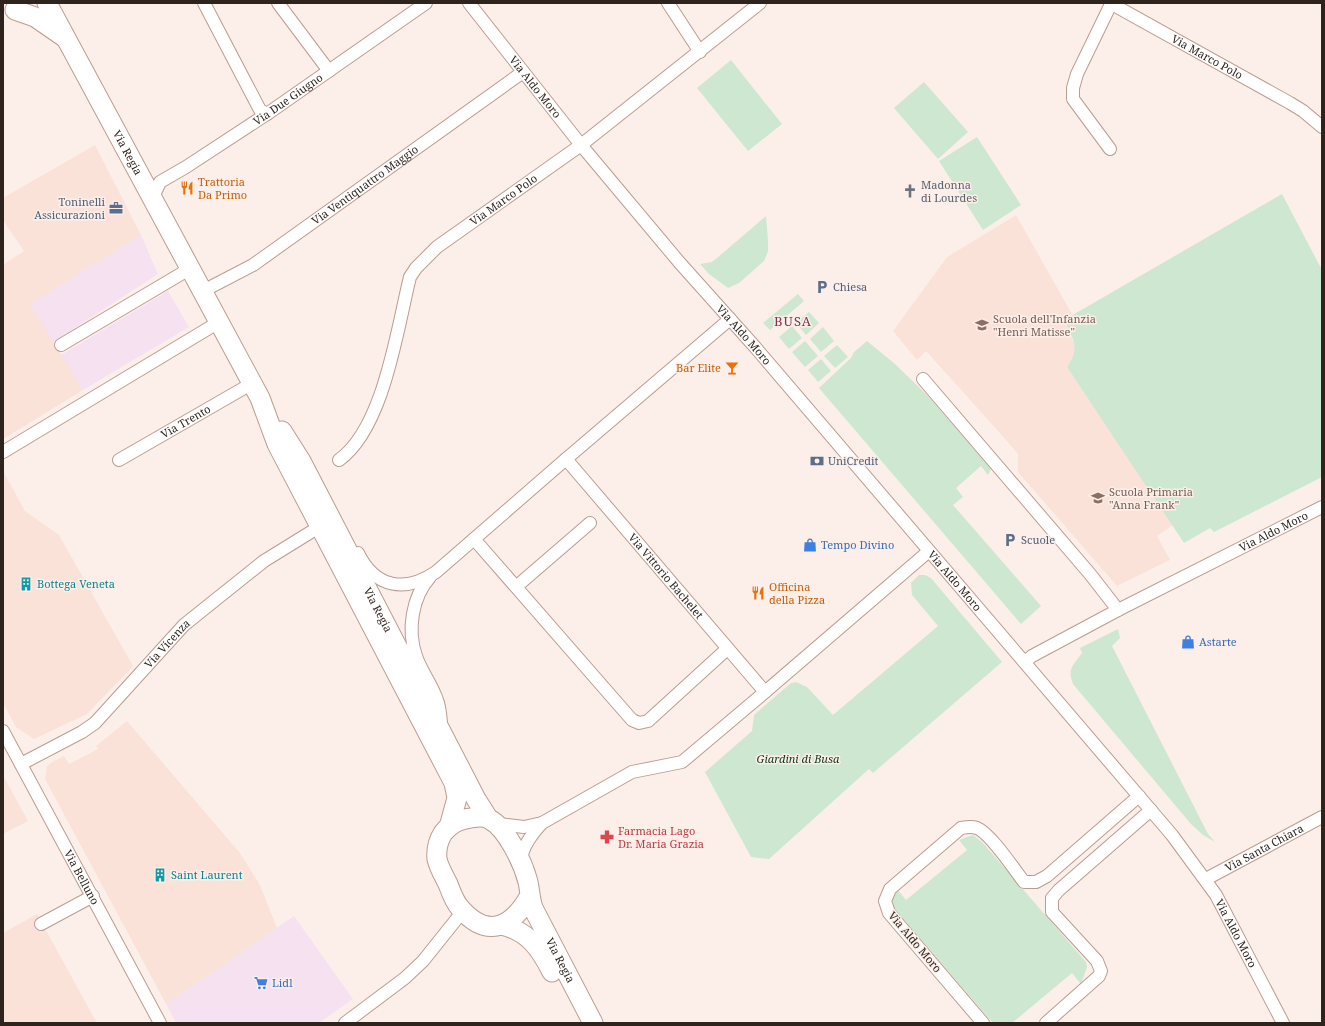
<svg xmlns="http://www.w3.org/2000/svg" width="1325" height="1026" viewBox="0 0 1325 1026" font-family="'Noto Serif',serif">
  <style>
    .commercial { fill: #f6e1f0 }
    .built { fill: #fae2d8 }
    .green { fill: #cee7d0 }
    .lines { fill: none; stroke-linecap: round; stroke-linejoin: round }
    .minor-casing { stroke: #bb9c90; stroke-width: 14 }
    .primary-casing { stroke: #bb9c90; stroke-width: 21 }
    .minor { stroke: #fff; stroke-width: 12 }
    .primary { stroke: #fff; stroke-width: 19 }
    .labels { text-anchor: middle; stroke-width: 3; stroke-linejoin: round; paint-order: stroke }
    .street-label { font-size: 11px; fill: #2f231e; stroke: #fcefea }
    .food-label { font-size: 11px; fill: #c56008; stroke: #fcefea; text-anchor: start }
    .worship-label { font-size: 11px; fill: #5b616d; stroke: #fcefea; text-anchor: start }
    .service-label { font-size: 11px; fill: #4e5e75; stroke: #fcefea; text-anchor: start }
    .education-label { font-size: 11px; fill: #785e54; stroke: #fcefea; text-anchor: start }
    .shop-label { font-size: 11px; fill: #366cbe; stroke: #fcefea; text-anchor: start }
    .culture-label { font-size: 11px; fill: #0d838f; stroke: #fcefea; text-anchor: start }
    .park-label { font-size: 11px; font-style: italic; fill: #0a3615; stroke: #fcefea }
    .health-label { font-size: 11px; fill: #be3a42; stroke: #fcefea; text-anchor: start }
    .quarter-label { font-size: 13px; letter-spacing: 1px; fill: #79354f; stroke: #fcefea }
  </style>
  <rect width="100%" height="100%" fill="#fcefea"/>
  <g class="commercial">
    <path d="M141 235 158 274 53 342 29 304Z"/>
    <path d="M168 291 189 327 83 390 61 355Z"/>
    <path d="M294 916 353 999 319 1023H176L166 1004Z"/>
  </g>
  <g class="built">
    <path d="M95 145 141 235 30 304 83 390 3 439V265L24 251 3 220V198Z"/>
    <path d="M1016 215 1072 314 1064 320 1076 348 1073 359 1067 367 1173 525 1157 536 1170 560 1117 586 1018 472V454L998 431 926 351 917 360 893 331 947 257Z"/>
    <path d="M3 471 25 511 59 535 133 666 87 714 34 739 16 727 3 703Z"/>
    <path d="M127 721 240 853 260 885 277 928 166 1004 45 779 47 766 52 762 64 756 69 764 98 749 96 746Z"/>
    <path d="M3 775 28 821 3 834Z"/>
    <path d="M37 914 97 1023H3V933Z"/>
  </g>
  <g class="green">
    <path d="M731 60 782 124 748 151 697 88Z"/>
    <path d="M924 82 968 132 938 159 894 108Z"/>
    <path d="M977 137 1021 205 983 230 939 161Z"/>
    <path d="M1282 194 1322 270V477L1214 532 1210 528 1184 543 1067 367C1081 348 1073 339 1064 320Z"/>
    <path d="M766 216 768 241V251L764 261 739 283 728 288 709 274 700 264 712 262 717 258Z"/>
    <path d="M798 294 804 301 770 330 763 323Z"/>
    <path d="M809 312 819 323 806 335 796 323Z"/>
    <path d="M792 326 802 338 789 349 779 337Z"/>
    <path d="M823 327 834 341 821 352 810 339Z"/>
    <path d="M805 341 818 356 805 367 792 352Z"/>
    <path d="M867 341 895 364 930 398 991 469 988 475 981 466 956 488 963 497 953 505 1041 606 1021 624 819 388 851 358 854 352Z"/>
    <path d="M837 345 848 357 835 368 824 356Z"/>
    <path d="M821 359 831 371 818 382 808 370Z"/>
    <path d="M919 575H925L931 578 1002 662 873 773 869 769 769 859 751 857 705 772 752 731 754 715 791 683 796 682 807 687 833 715 938 626 912 595 911 583Z"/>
    <path d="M1118 629 1120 638 1112 646 1208 834 1215 842 1203 835 1191 824 1073 684C1067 668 1073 666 1082 653L1080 648Z"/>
    <path d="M973 835 982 842 1086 962 1087 967 1081 984 1072 973 1012 1023H993L894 908C891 900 893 897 898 890L906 900 967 850 959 840Z"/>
  </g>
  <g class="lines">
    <g class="minor-casing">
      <g id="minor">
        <path d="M204 3 260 110 267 114"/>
        <path d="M278 3 329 71"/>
        <path id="s1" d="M469 3 581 145 679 262 755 347 1172 835 1216 895 1283 1023"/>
        <path d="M668 3 700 52"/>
        <path id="s2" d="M1110 3 1290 103 1303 111 1322 127"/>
        <path d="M1110 149 1073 99V88L1077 74 1111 4"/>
        <path id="s3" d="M153 197 160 182 186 167 267 114 426 3"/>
        <path id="s4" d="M203 291 253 265 523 72"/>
        <path d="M61 345 191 268"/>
        <path d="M923 379 1090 574 1118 610"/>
        <path d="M3 452 219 322"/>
        <path d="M566 459 730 319"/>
        <path id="s5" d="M119 460 251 384"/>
        <path id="s6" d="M339 460C384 428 397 329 410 277L416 268 437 247 581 145 760 3"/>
        <path d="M474 539 632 720 639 723 648 721 727 649"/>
        <path id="s7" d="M358 553C375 588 405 593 436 572L566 459 765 692 929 551"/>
        <path d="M430 577C412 597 407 630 416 656 421 671 432 685 437 700 440 707 440 715 441 722"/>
        <path d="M517 586 590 523"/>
        <path id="s8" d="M1025 662 1032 656 1118 610 1322 507"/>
        <path id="s9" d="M3 731 160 1023"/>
        <path id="s10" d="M21 764 82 732 95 723 184 625 264 561 319 527"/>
        <path d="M498 824 524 827 542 823 632 772 682 762 765 692"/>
        <path d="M520 862C523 846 531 835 542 823"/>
        <path id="s11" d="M1206 879 1322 817"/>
        <path d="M41 924 93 896"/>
        <path d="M345 1023 405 978 423 961 463 911"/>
        <path d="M983 1023 889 913 885 901 890 889 961 828C967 827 971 826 977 828 990 833 1014 869 1024 882H1036L1047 876 1139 796"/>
        <path d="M1046 1023 1099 976 1101 971 1097 961 1052 912V898L1059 890 1151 810"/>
      </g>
    </g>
    <g class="primary-casing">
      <g id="primary">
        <path id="s12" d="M47 3 260 398 277 444 454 783 457 798 449 827"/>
        <path d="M15 10 35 17 64 37"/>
        <path id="s13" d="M282 431 301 461 476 799 488 818"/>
        <path id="s14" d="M529 897C511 928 487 939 460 908 454 901 451 892 448 884 444 876 439 868 437 859 436 850 438 841 443 833 450 824 460 819 471 818 477 817 484 816 489 819 507 828 523 863 528 882 530 891 530 899 533 908L593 1023"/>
        <path d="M501 925C528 931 540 948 552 972"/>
      </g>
    </g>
    <use href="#minor" class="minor"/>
    <use href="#primary" class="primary"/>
  </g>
  <defs>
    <g id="restaurant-bare" transform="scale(1.08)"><path d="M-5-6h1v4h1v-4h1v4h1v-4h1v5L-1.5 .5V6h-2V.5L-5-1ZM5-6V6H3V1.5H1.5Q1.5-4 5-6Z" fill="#e8710a" stroke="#fcefea" stroke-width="2.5" paint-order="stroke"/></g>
    <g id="church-bare" transform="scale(1.08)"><path d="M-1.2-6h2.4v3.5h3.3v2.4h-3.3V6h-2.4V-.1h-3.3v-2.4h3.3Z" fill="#6b7280" stroke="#fcefea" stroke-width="2.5" paint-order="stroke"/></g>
    <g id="office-bare" transform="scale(1.08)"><path d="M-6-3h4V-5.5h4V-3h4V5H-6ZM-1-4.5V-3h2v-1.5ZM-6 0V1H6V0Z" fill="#5c6f8a" stroke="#fcefea" stroke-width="2.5" paint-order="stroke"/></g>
    <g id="parking-bare" transform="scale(1.08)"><path d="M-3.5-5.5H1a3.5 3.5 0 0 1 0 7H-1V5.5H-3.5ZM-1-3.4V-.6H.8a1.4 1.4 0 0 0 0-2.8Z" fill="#5c6f8a" stroke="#fcefea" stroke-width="2.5" paint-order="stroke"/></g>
    <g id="school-bare" transform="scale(1.08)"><path d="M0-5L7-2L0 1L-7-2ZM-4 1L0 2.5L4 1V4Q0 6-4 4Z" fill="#8d6e63" stroke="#fcefea" stroke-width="2.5" paint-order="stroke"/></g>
    <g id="bar-bare" transform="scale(1.08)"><path d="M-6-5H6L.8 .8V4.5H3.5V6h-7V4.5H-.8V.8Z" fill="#e8710a" stroke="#fcefea" stroke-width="2.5" paint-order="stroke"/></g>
    <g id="bank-bare" transform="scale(1.08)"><path d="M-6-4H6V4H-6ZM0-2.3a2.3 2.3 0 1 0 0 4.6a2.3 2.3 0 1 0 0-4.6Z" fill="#5c6f8a" stroke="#fcefea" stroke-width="2.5" paint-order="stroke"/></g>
    <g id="shop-bare" transform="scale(1.08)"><path d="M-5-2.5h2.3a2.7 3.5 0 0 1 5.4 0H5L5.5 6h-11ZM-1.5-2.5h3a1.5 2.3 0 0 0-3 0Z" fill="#3f7fe0" stroke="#fcefea" stroke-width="2.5" paint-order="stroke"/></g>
    <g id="building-bare" transform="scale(1.08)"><path d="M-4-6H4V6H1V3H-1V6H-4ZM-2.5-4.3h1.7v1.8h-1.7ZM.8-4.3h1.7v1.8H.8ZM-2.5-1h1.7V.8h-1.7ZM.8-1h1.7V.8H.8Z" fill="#0f9aa8" stroke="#fcefea" stroke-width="2.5" paint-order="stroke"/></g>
    <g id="pharmacy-bare" transform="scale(1.08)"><path d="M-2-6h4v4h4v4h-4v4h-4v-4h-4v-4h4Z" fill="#e0444e" stroke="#fcefea" stroke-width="2.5" paint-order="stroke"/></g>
    <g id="supermarket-bare" transform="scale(1.08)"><path d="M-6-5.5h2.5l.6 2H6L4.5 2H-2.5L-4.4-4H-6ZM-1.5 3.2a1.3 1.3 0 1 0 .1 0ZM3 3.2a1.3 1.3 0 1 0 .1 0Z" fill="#3f7fe0" stroke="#fcefea" stroke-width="2.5" paint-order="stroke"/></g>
  </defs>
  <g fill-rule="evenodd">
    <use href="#restaurant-bare" x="187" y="188"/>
    <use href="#church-bare" x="910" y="191"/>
    <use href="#office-bare" x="116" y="208"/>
    <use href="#parking-bare" x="822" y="287"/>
    <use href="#school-bare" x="982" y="325"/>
    <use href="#bar-bare" x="732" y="368"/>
    <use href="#bank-bare" x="817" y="461"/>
    <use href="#school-bare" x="1098" y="498"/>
    <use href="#parking-bare" x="1010" y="540"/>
    <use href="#shop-bare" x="810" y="545"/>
    <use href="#building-bare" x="26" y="584"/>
    <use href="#restaurant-bare" x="758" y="593"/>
    <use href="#shop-bare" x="1188" y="642"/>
    <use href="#pharmacy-bare" x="607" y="837"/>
    <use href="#building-bare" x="160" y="875"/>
    <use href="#supermarket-bare" x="261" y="983"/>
  </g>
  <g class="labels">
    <g class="street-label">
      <text dy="4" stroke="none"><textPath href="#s2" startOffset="111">Via Marco Polo</textPath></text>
      <text dy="4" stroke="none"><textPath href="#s1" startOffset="107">Via Aldo Moro</textPath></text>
      <text dy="4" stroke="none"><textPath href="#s3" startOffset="169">Via Due Giugno</textPath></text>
      <text dy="4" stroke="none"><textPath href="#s12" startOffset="170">Via Regia</textPath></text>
      <text dy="4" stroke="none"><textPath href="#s4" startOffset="194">Via Ventiquattro Maggio</textPath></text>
      <text dy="4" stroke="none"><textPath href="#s6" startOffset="322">Via Marco Polo</textPath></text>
      <text dy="4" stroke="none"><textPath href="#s1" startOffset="431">Via Aldo Moro</textPath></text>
      <text dy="4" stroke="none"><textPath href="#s5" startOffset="77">Via Trento</textPath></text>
      <text dy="4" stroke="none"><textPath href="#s8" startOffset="281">Via Aldo Moro</textPath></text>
      <text dy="4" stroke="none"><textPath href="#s7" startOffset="420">Via Vittorio Bachelet</textPath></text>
      <text dy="4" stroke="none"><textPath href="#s1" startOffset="755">Via Aldo Moro</textPath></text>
      <text dy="4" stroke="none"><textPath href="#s13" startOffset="203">Via Regia</textPath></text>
      <text dy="4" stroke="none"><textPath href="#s10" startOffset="192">Via Vicenza</textPath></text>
      <text dy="4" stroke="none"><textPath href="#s11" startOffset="66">Via Santa Chiara</textPath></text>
      <text dy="4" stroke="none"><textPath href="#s9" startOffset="166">Via Belluno</textPath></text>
      <text dy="4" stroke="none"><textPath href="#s1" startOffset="1207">Via Aldo Moro</textPath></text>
      <text transform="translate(915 942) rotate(50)" y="4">Via Aldo Moro</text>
      <text dy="4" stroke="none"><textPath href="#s14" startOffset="381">Via Regia</textPath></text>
    </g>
    <g class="food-label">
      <text x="198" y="186">Trattoria<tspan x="198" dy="13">Da Primo</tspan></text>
      <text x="721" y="372" text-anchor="end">Bar Elite</text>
      <text x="769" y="591">Officina<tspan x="769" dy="13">della Pizza</tspan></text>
    </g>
    <g class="worship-label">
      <text x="921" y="189">Madonna<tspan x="921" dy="13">di Lourdes</tspan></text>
    </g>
    <g class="service-label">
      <text x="105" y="206" text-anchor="end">Toninelli<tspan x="105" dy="13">Assicurazioni</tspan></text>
      <text x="833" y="291">Chiesa</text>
      <text x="828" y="465">UniCredit</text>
      <text x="1021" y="544">Scuole</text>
    </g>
    <g class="education-label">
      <text x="993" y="323">Scuola dell'Infanzia<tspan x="993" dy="13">"Henri Matisse"</tspan></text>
      <text x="1109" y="496">Scuola Primaria<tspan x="1109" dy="13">"Anna Frank"</tspan></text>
    </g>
    <g class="shop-label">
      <text x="821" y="549">Tempo Divino</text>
      <text x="1199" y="646">Astarte</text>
      <text x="272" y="987">Lidl</text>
    </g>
    <g class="culture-label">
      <text x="37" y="588">Bottega Veneta</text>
      <text x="171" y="879">Saint Laurent</text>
    </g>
    <g class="park-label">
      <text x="798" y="763">Giardini di Busa</text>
    </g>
    <g class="health-label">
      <text x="618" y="835">Farmacia Lago<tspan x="618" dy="13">Dr. Maria Grazia</tspan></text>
    </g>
    <g class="quarter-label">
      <text x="793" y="326">BUSA</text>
    </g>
  </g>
  <rect width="1325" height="1026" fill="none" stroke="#2f231e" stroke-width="8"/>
</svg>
